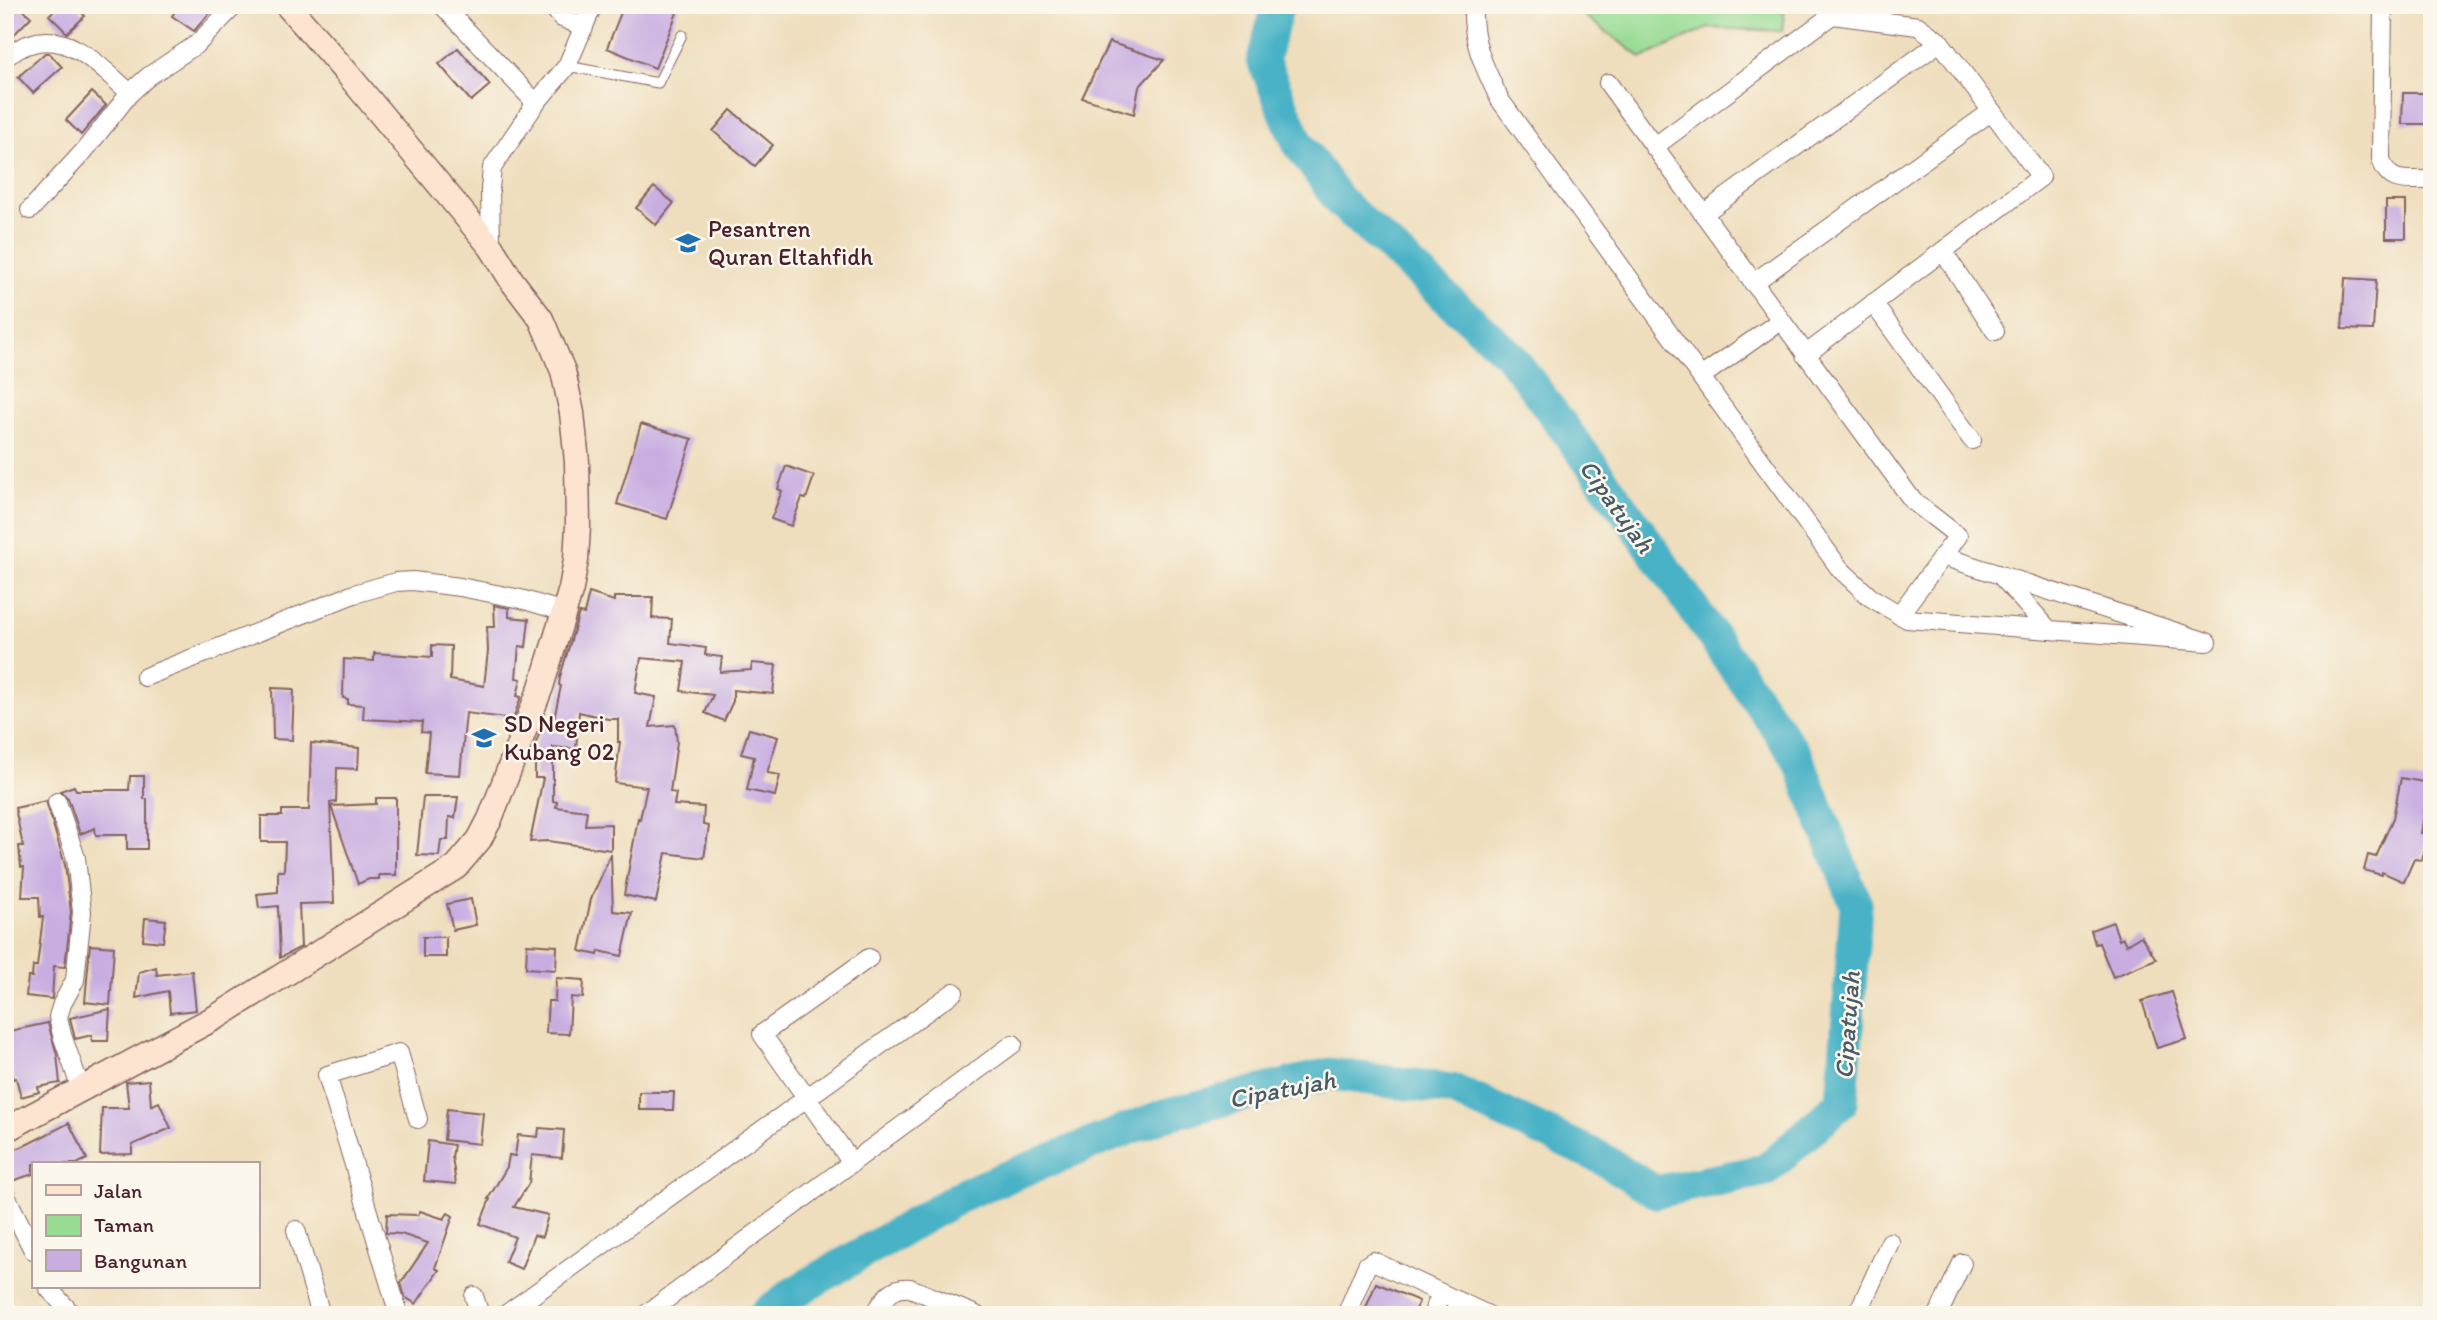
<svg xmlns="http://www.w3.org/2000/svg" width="2437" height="1320" viewBox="0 0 2437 1320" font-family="Itim,sans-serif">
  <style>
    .green { fill: #98dc94; stroke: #717e60; stroke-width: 2 }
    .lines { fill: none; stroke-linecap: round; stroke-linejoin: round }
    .river { stroke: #48b2c6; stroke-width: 33 }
    .building { fill: #c8ade1 }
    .lane-casing { stroke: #84625e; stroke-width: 11 }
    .street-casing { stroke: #84625e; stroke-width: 20 }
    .secondary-casing { stroke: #84625e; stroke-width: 27 }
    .lane { stroke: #fff; stroke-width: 9 }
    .street { stroke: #fff; stroke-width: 18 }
    .secondary { stroke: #fde4d0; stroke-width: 24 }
    .labels { text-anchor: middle; stroke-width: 5; stroke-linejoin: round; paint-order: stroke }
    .poi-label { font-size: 24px; fill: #4a1f2b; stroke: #fbf7ec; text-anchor: start }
    .water-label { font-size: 26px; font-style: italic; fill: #495a69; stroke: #fbf7ec }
  </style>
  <rect width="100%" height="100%" fill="#fbf7ec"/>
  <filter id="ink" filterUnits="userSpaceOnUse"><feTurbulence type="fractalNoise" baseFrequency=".0143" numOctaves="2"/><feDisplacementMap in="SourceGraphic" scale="14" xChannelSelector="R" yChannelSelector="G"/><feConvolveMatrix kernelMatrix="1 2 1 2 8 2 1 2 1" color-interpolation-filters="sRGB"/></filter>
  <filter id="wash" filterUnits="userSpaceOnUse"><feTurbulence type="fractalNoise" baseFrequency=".00686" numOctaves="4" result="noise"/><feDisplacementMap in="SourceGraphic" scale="28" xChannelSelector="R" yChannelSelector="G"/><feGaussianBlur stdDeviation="1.57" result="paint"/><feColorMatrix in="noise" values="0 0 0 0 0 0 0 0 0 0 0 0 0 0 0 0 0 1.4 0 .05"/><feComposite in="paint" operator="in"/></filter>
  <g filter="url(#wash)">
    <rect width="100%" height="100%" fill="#efdebd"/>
    <path class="green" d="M1578 5H1785L1782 31 1708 28 1642 58 1577 10Z"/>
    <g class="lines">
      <path class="river" d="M764 1315 790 1295 966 1193 1164 1115 1330 1074 1453 1090 1599 1157 1656 1192 1766 1170 1842 1102 1856 904 1797 757 1624 509 1510 355 1340 202 1298 143 1263 60 1278 5"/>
    </g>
    <g id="blocks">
      <g class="building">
        <path d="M5 5H18L31 17 5 44Z"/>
        <path d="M60 5H75L85 16 67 33 49 15Z"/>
        <path d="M179 5H217L194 31 172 16Z"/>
        <path d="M624 5H680L655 68 607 48Z"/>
        <path d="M1109 42 1164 60 1139 87 1134 114 1082 98Z"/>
        <path d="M458 48 490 85 471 101 439 64Z"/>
        <path d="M45 53H49L62 67 33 93 18 77Z"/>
        <path d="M92 92 106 105 81 135 66 120Z"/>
        <path d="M2403 93H2428V124H2402Z"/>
        <path d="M731 110 773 145 755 166 713 131Z"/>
        <path d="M654 187 674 203 656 225 636 208Z"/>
        <rect x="2386" y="201" width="20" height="37"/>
        <path d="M2345 278 2376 280 2373 330 2342 329Z"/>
        <path d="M641 424 692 439 667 519 617 504Z"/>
        <path d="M786 466 814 476 806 499 802 498 791 526 771 519 782 491 778 489Z"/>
        <path d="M589 593 614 601V597H653L652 618 672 619 670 643 706 648 705 655 722 657 720 672 751 670 752 663 776 665 773 694 733 690V701L724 721 705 713 713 695 681 691 685 662 641 658 635 693 656 697 650 727 675 725 677 742 670 792 676 793 674 805 704 807 703 825 709 826 704 858 666 853 656 902 624 895 638 818 640 819 647 787 615 783 620 742H618V719H608L579 712 576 749 553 747V801L557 802 556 807 587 811 585 825 611 824V850L548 841 530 842 543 778H535V745L545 719H554L561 686 559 685 560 677 579 613 584 614Z"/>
        <path d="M494 605 509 608V617L529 619 526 647 519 646 516 678 521 679 517 696 521 697 513 719 466 713 460 775 425 773 429 733 421 732 422 722 363 719 364 705 348 704V699L343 698 344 659 374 661V653L432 657V645L451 646 450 680 484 686 488 651 487 627H495Z"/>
        <path d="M272 688 294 689 292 740 273 739Z"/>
        <path d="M749 729 778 737 767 773 780 775 775 796 747 790 754 757 741 754Z"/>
        <path d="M311 743 359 748 358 769 337 768 336 802 330 803 334 903 299 904 301 947 280 958 278 906 259 908 257 894 278 892V871H284L285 842H261V816H282V810H309Z"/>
        <path d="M130 776H144V799H147V849H127V835H96L95 828 80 834 68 798 60 791 74 786 76 790H129Z"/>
        <path d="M2401 778 2429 783 2421 833 2427 834 2422 860 2414 859 2404 882 2382 872 2381 875 2364 870 2368 855 2376 857 2393 818Z"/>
        <path d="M423 797H458L455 818 449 817 448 840H441L439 856 417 855Z"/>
        <path d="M376 798H396V875H379V879H369L358 884 331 806 376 804Z"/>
        <path d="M46 801 65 865 71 912 65 967 54 966 52 999 26 996 28 977H32L33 966H37L43 917H40L39 897H22L24 867H21L19 846H23L15 808Z"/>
        <path d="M611 854 613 911 632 913 622 956 599 951 598 955 580 951 591 899Z"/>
        <path d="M471 899 476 925 453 930 447 904Z"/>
        <path d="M145 918 166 920 163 942 143 940Z"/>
        <path d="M2113 922 2119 940 2123 938 2126 945 2141 936 2156 959 2113 977 2099 943 2095 944 2091 930Z"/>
        <rect x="423" y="937" width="23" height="20"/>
        <path d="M527 944 557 946 556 970 526 968Z"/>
        <path d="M90 945 114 947 110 1005 85 1002Z"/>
        <path d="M156 967 157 975 192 971 196 1010 170 1013 168 991 136 998 139 972Z"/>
        <path d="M556 978 584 980 583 998 571 997 569 1034 546 1033 548 1001H555Z"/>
        <path d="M2172 992 2187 1039 2157 1048 2142 1001Z"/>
        <path d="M110 1009 108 1041H92V1035L75 1039 70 1018Z"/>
        <path d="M48 1023 57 1055 60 1083 38 1087 39 1092 21 1097 16 1078 13 1079 5 1032Z"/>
        <path d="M149 1080 151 1106 159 1102 171 1128 132 1145V1154L100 1155 102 1108H129L126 1082Z"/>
        <path d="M639 1092H674L673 1110H639Z"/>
        <path d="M447 1109 483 1113 480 1144 444 1140Z"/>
        <path d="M69 1123 87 1159 77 1164H33V1174L12 1181 5 1162V1152L22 1147Z"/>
        <path d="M539 1128 564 1130 562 1158 532 1155 529 1183 514 1207 548 1215 542 1237 534 1235 521 1269 505 1262 515 1237 480 1224 490 1199H488L507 1167 509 1155 515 1156 518 1135 538 1137Z"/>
        <path d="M428 1141 454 1145 452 1157 456 1184 424 1181Z"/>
        <path d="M420 1211 444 1219 448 1213 453 1216 435 1268 439 1270 416 1304 405 1297 401 1283 428 1243 401 1234 386 1233 387 1214 418 1215Z"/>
        <path d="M1376 1283 1419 1301 1414 1315H1363Z"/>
      </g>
    </g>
  </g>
  <g filter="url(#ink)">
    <use href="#blocks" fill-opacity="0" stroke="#84625e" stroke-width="2"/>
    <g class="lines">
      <g class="lane-casing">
        <path id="lane" d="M567 66 658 83 682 35"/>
      </g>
      <g class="street-casing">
        <g id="street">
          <path d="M442 5 536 103"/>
          <path d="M551 5 562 18 584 27"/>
          <path d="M1473 5C1471 41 1485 69 1500 100L1840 569 1870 597 1907 619 2207 642 1942 556"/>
          <path d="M2383 5 2381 159C2389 186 2408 179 2432 180"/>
          <path d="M5 57C13 53 21 46 30 44 70 30 103 70 130 93L149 76 197 44 235 5"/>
          <path d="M1608 83 1913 501 1958 536 1899 615"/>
          <path d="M1654 147 1832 15 1918 26 1940 42 2041 177 1805 355"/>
          <path d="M30 210 84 151 130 93"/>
          <path d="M1703 214 1940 42"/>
          <path d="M491 247 490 189 492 168 536 103 567 66 593 5"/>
          <path d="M1943 251 1995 331"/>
          <path d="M1753 283 1992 111"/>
          <path d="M1873 303 1972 440"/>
          <path d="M1702 376 1780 321"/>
          <path d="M2002 577 2049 630"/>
          <path d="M145 677 354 594 396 582 413 581 460 587 521 599 564 612"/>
          <path d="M57 802 76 858 82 912 75 980 62 1004 58 1017 62 1035 81 1089"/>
          <path d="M852 1163 762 1034 869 958"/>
          <path d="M5 1194 33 1250"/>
          <path d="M296 1230 321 1315"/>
          <path d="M49 1289 73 1315"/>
          <path d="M474 1296 480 1315"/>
          <path d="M399 1315 327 1075 399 1053 418 1119"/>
          <path d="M505 1315 954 992"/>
          <path d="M645 1315 1013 1044"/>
          <path d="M874 1315C884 1300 890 1286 910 1288L976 1315"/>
          <path d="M1346 1315 1367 1265 1373 1261 1488 1315"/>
          <path d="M1432 1315 1441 1294"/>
          <path d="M1857 1315 1890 1242"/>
          <path d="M1938 1315 1962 1263"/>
        </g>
      </g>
      <g class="secondary-casing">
        <path id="secondary" d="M5 1130 218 1016 456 867 479 840 490 819 541 687 571 589 576 560 578 526 577 462 572 413 563 371 541 319 512 281 491 247 346 72 287 5"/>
      </g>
      <use href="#lane" class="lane"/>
      <use href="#street" class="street"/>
      <use href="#secondary" class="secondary"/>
    </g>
  </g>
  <defs>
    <g id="school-bare" transform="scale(1.89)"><path d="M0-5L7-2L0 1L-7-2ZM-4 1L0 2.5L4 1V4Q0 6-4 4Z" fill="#1f6fb2" stroke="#fbf7ec" stroke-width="2.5" paint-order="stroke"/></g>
  </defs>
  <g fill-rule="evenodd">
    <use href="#school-bare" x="688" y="243"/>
    <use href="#school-bare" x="484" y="738"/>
  </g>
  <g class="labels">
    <g class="poi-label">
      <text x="708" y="237">Pesantren<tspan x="708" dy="28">Quran Eltahfidh</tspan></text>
      <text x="504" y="732">SD Negeri<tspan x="504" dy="28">Kubang 02</tspan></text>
    </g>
    <g class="water-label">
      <text transform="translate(1617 506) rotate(54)" y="9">Cipatujah</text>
      <text transform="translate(1847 1025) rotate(-86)" y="9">Cipatujah</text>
      <text transform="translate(1282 1089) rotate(-11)" y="9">Cipatujah</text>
    </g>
  </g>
  <rect width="2437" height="1320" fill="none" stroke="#fbf7ec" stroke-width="28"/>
  <rect x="32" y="1162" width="228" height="126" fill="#fbf7ec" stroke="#b4a19f" stroke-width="2"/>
  <rect x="46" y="1185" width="35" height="10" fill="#fde4d0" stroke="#b4a19f" stroke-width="2"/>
  <text x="94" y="1198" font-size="21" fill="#4a1f2b">Jalan</text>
  <rect x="46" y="1215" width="35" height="21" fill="#98dc94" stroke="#b4a19f" stroke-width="2"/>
  <text x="94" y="1232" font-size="21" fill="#4a1f2b">Taman</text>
  <rect x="46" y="1250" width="35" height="21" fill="#c8ade1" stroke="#b4a19f" stroke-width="2"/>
  <text x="94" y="1268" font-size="21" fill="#4a1f2b">Bangunan</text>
</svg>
